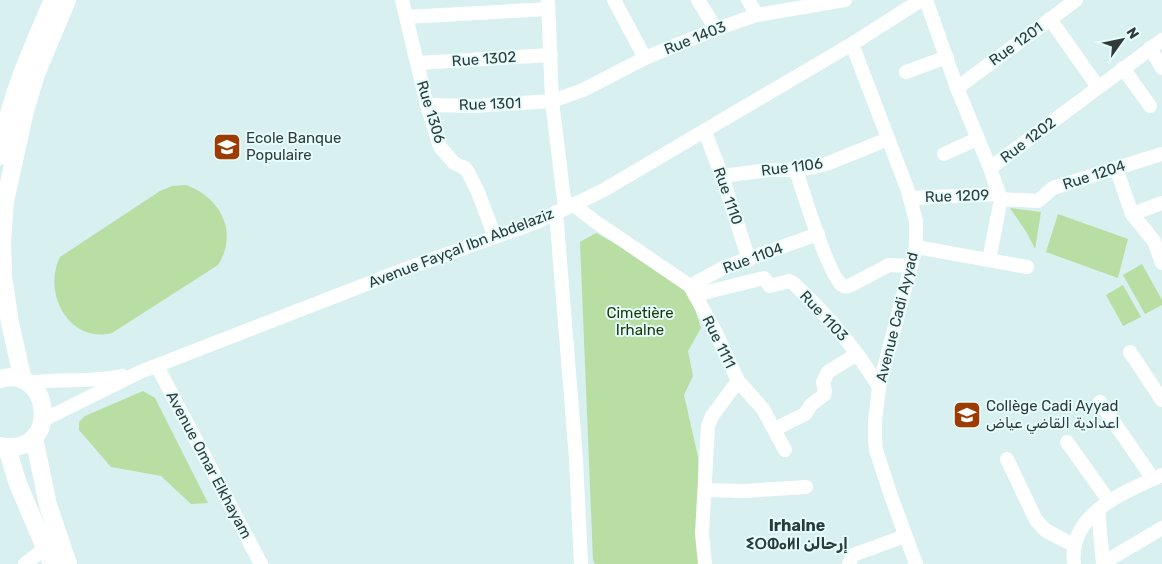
<svg xmlns="http://www.w3.org/2000/svg" width="1162" height="564" viewBox="0 0 1162 564" font-family="Rubik,'Noto Naskh Arabic','Noto Sans Tifinagh',sans-serif">
  <style>
    .green { fill: #b8dea4 }
    .lines { fill: none; stroke-linecap: round; stroke-linejoin: round }
    .minor { stroke: #fff; stroke-width: 14 }
    .major { stroke: #fff; stroke-width: 18 }
    .labels { text-anchor: middle; stroke-width: 4; stroke-linejoin: round; paint-order: stroke }
    .street-label { font-size: 15px; fill: #313a3a; stroke: #e5fdfd }
    .poi-label { font-size: 15px; fill: #313a3a; stroke: #e5fdfd; text-anchor: start }
    .park-label { font-size: 15px; fill: #193602; stroke: #e5fdfd }
    .neighbourhood-label { font-size: 16px; font-weight: bold; fill: #293d3d; stroke: #e5fdfd }
  </style>
  <rect width="100%" height="100%" fill="#d8f0f0"/>
  <g class="green">
    <path d="M186 185C220 197 239 232 218 265L112 333C69 344 42 293 60 257L160 191 172 186Z"/>
    <path d="M1010 208 1041 212 1035 249 1027 233Z"/>
    <path d="M1058 214 1128 239 1118 278 1046 252Z"/>
    <path d="M596 233 673 275 689 291 701 328 688 351 693 376 684 395 698 457 699 564H595L593 560 580 242Z"/>
    <path d="M1142 264 1162 300V305L1145 314 1123 275Z"/>
    <path d="M1123 285 1141 317 1123 326 1106 295Z"/>
    <path d="M143 391 155 398 208 503 191 504 161 476 111 467 79 430V422L85 416Z"/>
  </g>
  <g class="lines">
    <g class="minor">
      <path d="M402 0 427 105 440 147 454 163 465 168 468 172 478 192 495 237"/>
      <path d="M548 0 552 101 565 208"/>
      <path d="M614 0 645 58"/>
      <path d="M698 0 716 29"/>
      <path d="M748 0 757 15"/>
      <path d="M926 0 957 88 990 168 999 194"/>
      <path d="M406 17 548 9"/>
      <path d="M1050 19 1098 87"/>
      <path d="M852 44 907 188 916 221V247L879 387 875 422V439L876 450 891 496 916 564"/>
      <path d="M1150 48 1162 68"/>
      <path d="M417 63 551 55"/>
      <path d="M1123 68 1150 106"/>
      <path d="M906 72 947 57"/>
      <path d="M957 88 1076 0"/>
      <path d="M427 105 474 106 552 101 583 90 645 58 716 29 757 15 845 0"/>
      <path d="M705 132 722 176 749 260"/>
      <path d="M944 154 977 139"/>
      <path d="M990 168 1162 40"/>
      <path d="M1116 168 1132 214 1154 241 1162 263"/>
      <path d="M796 170C802 189 829 277 842 285 846 288 849 286 853 284L889 265 911 266"/>
      <path d="M722 176 769 170H796L814 167 829 163 888 139"/>
      <path d="M911 198 999 194 1001 199"/>
      <path d="M1001 199 1038 201 1053 188 1162 154"/>
      <path d="M573 204 593 220 690 286 715 331 738 381 763 409 785 450"/>
      <path d="M556 212 576 459 581 564"/>
      <path d="M1132 214 1162 203"/>
      <path d="M916 247 1027 267"/>
      <path d="M989 260 1001 199"/>
      <path d="M690 286 725 267 818 234"/>
      <path d="M695 295 764 278 770 286 789 281 793 283C826 313 856 349 879 387"/>
      <path d="M1130 352 1162 400"/>
      <path d="M157 366 261 564"/>
      <path d="M28 383C59 378 91 383 122 376"/>
      <path d="M1100 402 1153 479"/>
      <path d="M43 420 140 372 408 268 537 222 602 191 852 44 921 0"/>
      <path d="M775 429 805 414 811 405 824 395 825 391 823 382 828 372 857 354"/>
      <path d="M1067 442 1109 501"/>
      <path d="M1007 459 1036 520 1045 530 1075 546"/>
      <path d="M706 490 744 491 806 487"/>
      <path d="M1098 510 1103 564"/>
      <path d="M1103 563 1162 528"/>
      <path d="M25 564 45 548"/>
      <path d="M705 564 702 534 708 426 712 416 738 381"/>
      <path d="M849 564 853 555 905 536"/>
      <path d="M1074 564C1068 513 1125 492 1162 475"/>
    </g>
    <g class="major">
      <path d="M0 156C8 101 31 50 53 0"/>
      <path d="M0 379C52 363 62 458 0 446"/>
      <path d="M23 380 10 323 3 276 2 241 5 201 25 111 36 74 67 0"/>
      <path d="M34 438 48 505 68 564"/>
      <path d="M7 448 18 484 52 564"/>
    </g>
  </g>
  <defs>
    <g id="school-square" transform="scale(1.4375)"><rect x="-9" y="-9" width="18" height="18" rx="4" fill="#9e3b00" stroke="#e5fdfd"/><path d="M0-5L7-2L0 1L-7-2ZM-4 1L0 2.5L4 1V4Q0 6-4 4Z" fill="#fff"/></g>
  </defs>
  <g fill-rule="evenodd">
    <use href="#school-square" x="227" y="147"/>
    <use href="#school-square" x="967" y="415"/>
  </g>
  <g class="labels">
    <g class="street-label">
      <text transform="translate(695 38) rotate(-22)" y="5">Rue 1403</text>
      <text transform="translate(1016 44) rotate(-36)" y="5">Rue 1201</text>
      <text transform="translate(484 59) rotate(-4)" y="5">Rue 1302</text>
      <text transform="translate(490 104) rotate(-2)" y="5">Rue 1301</text>
      <text transform="translate(431 112) rotate(73)" y="5">Rue 1306</text>
      <text transform="translate(1028 140) rotate(-37)" y="5">Rue 1202</text>
      <text transform="translate(792 167) rotate(-7)" y="5">Rue 1106</text>
      <text transform="translate(1094 175) rotate(-18)" y="5">Rue 1204</text>
      <text transform="translate(728 196) rotate(71)" y="5">Rue 1110</text>
      <text transform="translate(957 196) rotate(-2)" y="5">Rue 1209</text>
      <text transform="translate(461 248) rotate(-21)" y="5">Avenue Fayçal Ibn Abdelaziz</text>
      <text transform="translate(753 258) rotate(-20)" y="5">Rue 1104</text>
      <text transform="translate(824 316) rotate(47)" y="5">Rue 1103</text>
      <text transform="translate(897 317) rotate(-76)" y="5">Avenue Cadi Ayyad</text>
      <text transform="translate(719 342) rotate(64)" y="5">Rue 1111</text>
      <text transform="translate(209 465) rotate(62)" y="5">Avenue Omar Elkhayam</text>
    </g>
    <g class="poi-label">
      <text x="246" y="143">Ecole Banque<tspan x="246" dy="17">Populaire</tspan></text>
      <text x="986" y="411">Collège Cadi Ayyad<tspan x="986" dy="17">اعدادية القاضي عياض</tspan></text>
    </g>
    <g class="park-label">
      <text x="640" y="318">Cimetière<tspan x="640" dy="17">Irhalne</tspan></text>
    </g>
    <g class="neighbourhood-label">
      <text x="797" y="531">Irhalne<tspan x="797" dy="18">ⵉⵔⵀⴰⵍⵏ إرحالن</tspan></text>
    </g>
  </g>
  <g transform="translate(1122 40) rotate(57)" stroke="#e5fdfd" stroke-width="4" paint-order="stroke">
  <path d="M0-4L9 19L0 12L-9 19Z" fill="#313a3a"/>
  <text y="-8" font-size="14" font-weight="bold" text-anchor="middle" fill="#313a3a">N</text>
  </g>
</svg>
